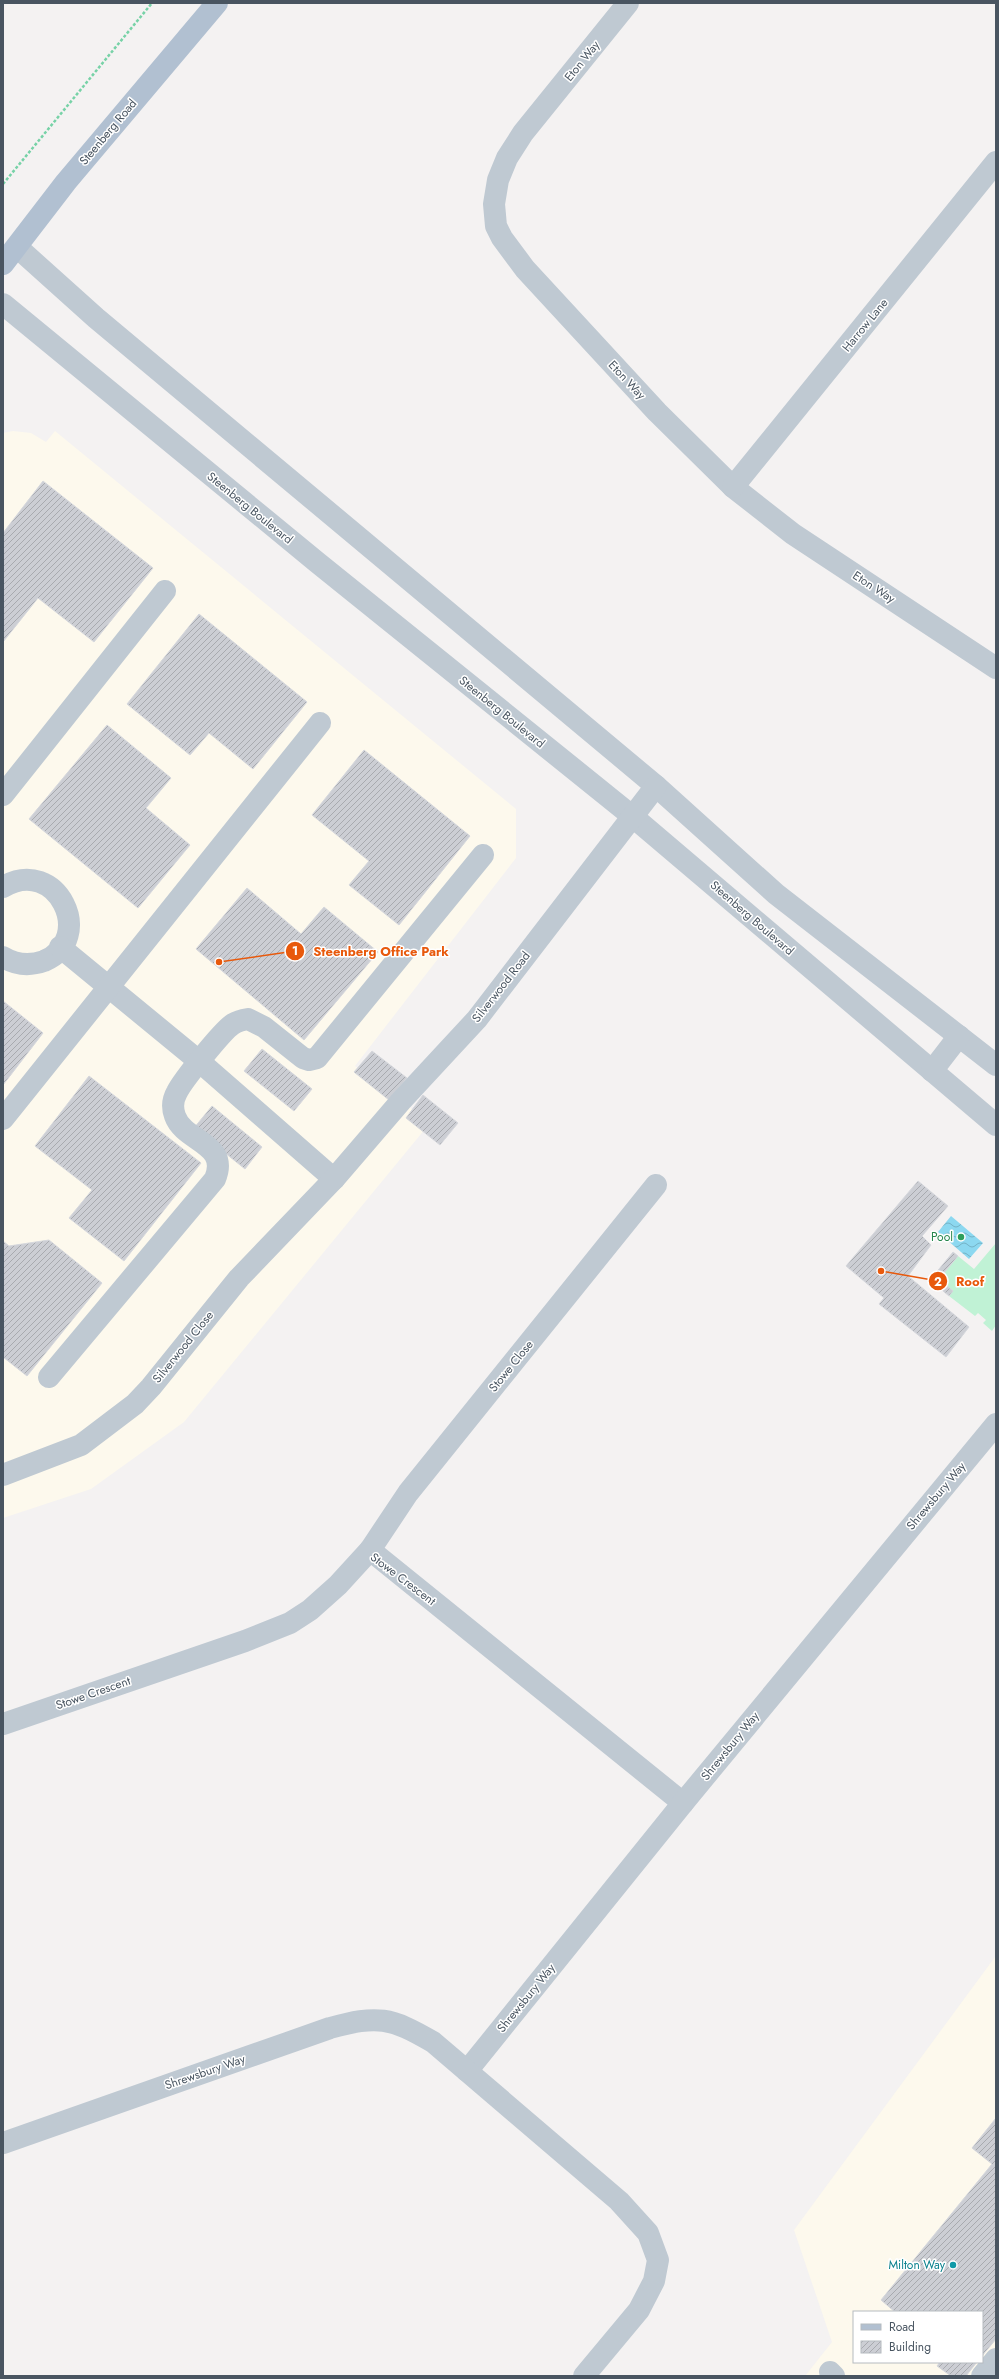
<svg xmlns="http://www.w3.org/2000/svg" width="999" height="2379" viewBox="0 0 999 2379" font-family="Jost,sans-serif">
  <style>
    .commercial { fill: #fdf9ed; fill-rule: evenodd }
    .garden { fill: #c0f2d5 }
    .water { fill: url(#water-waves) }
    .building { fill: url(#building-hatch); stroke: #d6d8dd }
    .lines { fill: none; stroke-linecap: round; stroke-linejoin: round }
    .path { stroke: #77d2a7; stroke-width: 2.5; stroke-dasharray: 3 2; stroke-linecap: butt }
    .minor { stroke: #bfc9d2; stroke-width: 22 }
    .major { stroke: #b1c0d1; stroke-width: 22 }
    .leisure-dot { fill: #2e9e5b; stroke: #fff; stroke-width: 1.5 }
    .culture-dot { fill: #0f9aa8; stroke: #fff; stroke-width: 1.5 }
    .labels { text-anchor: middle; stroke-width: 3; stroke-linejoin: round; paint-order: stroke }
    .street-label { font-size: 12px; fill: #495561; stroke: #fff }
    .leisure-label { font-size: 12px; fill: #27864d; stroke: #fff; text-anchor: end }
    .culture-label { font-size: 12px; fill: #0d838f; stroke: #fff; text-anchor: end }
    .leader { fill: none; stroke: #e8590c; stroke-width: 1.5 }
    .callout-dot { fill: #e8590c; stroke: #fff; stroke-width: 1.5 }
    .mark-label { font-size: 12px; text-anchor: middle; font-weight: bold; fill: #fff }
    .callout-label { font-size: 13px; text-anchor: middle; font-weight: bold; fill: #e8590c; stroke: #fff; stroke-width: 3; stroke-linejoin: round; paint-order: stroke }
  </style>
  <defs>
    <pattern id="water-waves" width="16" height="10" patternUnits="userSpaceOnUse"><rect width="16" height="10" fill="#8cd8f0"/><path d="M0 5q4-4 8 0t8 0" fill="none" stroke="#74b2c6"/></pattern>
    <pattern id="building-hatch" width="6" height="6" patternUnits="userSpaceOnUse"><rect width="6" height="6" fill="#ccced4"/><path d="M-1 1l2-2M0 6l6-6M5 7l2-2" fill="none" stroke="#a8aaaf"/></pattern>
  </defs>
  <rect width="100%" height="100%" fill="#f4f2f2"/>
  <g class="commercial">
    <path d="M13 431 31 433 46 442 55 431 516 809V858L355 1066 430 1123 184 1422 91 1489 3 1518V433Z"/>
    <path d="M995 1957 996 2376H805L832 2342 794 2230ZM854 2312H982V2362H854Z"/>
  </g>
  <path class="garden" d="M996 1243V1325L992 1331 983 1323 986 1320 978 1313 975 1316 949 1296 952 1291 939 1279 958 1256 974 1269Z"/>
  <path class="water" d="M951 1216 983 1243 969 1259 938 1232Z"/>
  <g class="building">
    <path d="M43 481 153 568 94 642 38 598 3 642V533Z"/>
    <path d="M199 614 307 702 253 769 209 733 190 755 127 704Z"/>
    <path d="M107 725 171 778 146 808 190 845 138 908 29 819Z"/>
    <path d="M364 750 470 836 399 925 349 885 369 861 312 815Z"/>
    <path d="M247 888 301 934 324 907 378 952 304 1040 196 949Z"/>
    <path d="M3 1001 43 1033 3 1085Z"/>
    <path d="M262 1049 312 1089 294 1111 244 1071Z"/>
    <path d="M372 1051 407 1078 389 1100 354 1072Z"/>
    <path d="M89 1076 201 1163 124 1261 69 1218 92 1190 35 1146Z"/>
    <path d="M423 1095 458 1123 440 1145 406 1118Z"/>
    <path d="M212 1106 262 1147 245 1169 194 1128Z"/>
    <path d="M918 1181 948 1206 922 1236 931 1245 908 1276 969 1327 946 1357 879 1304 884 1298 846 1266Z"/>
    <path d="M49 1240 102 1283 27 1376 3 1357V1241L9 1246Z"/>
    <path d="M953 1252 958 1256 939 1279 953 1291 949 1296 930 1280Z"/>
    <path d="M996 2118V2339L982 2356V2312H895L881 2300 992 2164 972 2148Z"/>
    <path d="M940 2362H977L966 2376H951L937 2366Z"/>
  </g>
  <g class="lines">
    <path class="path" d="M3 184 152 3"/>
    <g class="minor">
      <path d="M628 3 523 133 507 158 498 180 494 204 496 226 502 238 525 269 657 412 733 487 793 534 996 668"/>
      <path d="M17 247 96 318 656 786 776 894 996 1065"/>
      <path d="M3 304 318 563 632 816 996 1125"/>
      <path d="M733 487 996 162"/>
      <path d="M3 795 165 591"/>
      <path d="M3 887C57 855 97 939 44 961 30 966 16 965 3 957"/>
      <path d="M60 947 200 1062 334 1179"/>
      <path d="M932 1071 959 1036"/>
      <path d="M3 1119 320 723"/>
      <path d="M49 1377 215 1179C230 1143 184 1142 175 1116 172 1108 173 1099 177 1092 183 1080 223 1030 233 1024 238 1021 242 1020 248 1019L264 1027 303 1058 309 1060 317 1058 483 855"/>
      <path d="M3 1475 81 1445 135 1404 151 1387 239 1278 334 1179 401 1101 477 1019 656 786"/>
      <path d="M370 1550 683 1803"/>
      <path d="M3 1724 245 1641 290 1623 310 1610 338 1585 370 1550 408 1493 656 1185"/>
      <path d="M467 2071 683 1803 996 1424"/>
      <path d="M3 2143 330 2028C378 2015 390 2017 433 2042L619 2201 648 2233 658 2260 654 2281 639 2310 584 2376"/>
      <path d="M830 2372 834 2376"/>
      <path d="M982 2376 996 2359"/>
    </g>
    <path class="major" d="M3 264 66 182 217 3"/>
  </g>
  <circle class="leisure-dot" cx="961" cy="1237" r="4"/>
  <circle class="culture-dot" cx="953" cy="2265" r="4"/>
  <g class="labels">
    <g class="street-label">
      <text transform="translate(582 61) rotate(-51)" y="4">Eton Way</text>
      <text transform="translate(108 132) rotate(-50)" y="4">Steenberg Road</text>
      <text transform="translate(865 325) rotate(-51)" y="4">Harrow Lane</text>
      <text transform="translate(627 380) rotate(47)" y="4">Eton Way</text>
      <text transform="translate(250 508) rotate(39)" y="4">Steenberg Boulevard</text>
      <text transform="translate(874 587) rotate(33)" y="4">Eton Way</text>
      <text transform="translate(502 712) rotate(39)" y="4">Steenberg Boulevard</text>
      <text transform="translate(752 918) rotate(41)" y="4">Steenberg Boulevard</text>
      <text transform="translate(501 987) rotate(-52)" y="4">Silverwood Road</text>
      <text transform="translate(183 1347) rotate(-51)" y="4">Silverwood Close</text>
      <text transform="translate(511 1366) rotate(-51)" y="4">Stowe Close</text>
      <text transform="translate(936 1496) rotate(-50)" y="4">Shrewsbury Way</text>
      <text transform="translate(403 1579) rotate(37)" y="4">Stowe Crescent</text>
      <text transform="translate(93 1693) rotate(-19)" y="4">Stowe Crescent</text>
      <text transform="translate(730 1746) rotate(-51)" y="4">Shrewsbury Way</text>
      <text transform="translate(526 1998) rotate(-51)" y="4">Shrewsbury Way</text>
      <text transform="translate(205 2072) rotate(-19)" y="4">Shrewsbury Way</text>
    </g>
    <g class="leisure-label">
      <text x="953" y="1241">Pool</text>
    </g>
    <g class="culture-label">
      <text x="945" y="2269">Milton Way</text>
    </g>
  </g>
  <path class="leader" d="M219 962L295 951M881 1271L938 1281"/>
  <g class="callout-dot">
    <circle cx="219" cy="962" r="4"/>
    <circle cx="881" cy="1271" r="4"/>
    <circle cx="295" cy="951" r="10"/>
    <circle cx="938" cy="1281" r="10"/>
  </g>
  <g class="mark-label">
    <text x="295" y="955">1</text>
    <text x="938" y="1286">2</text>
  </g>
  <g class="callout-label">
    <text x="381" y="956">Steenberg Office Park</text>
    <text x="970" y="1286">Roof</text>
  </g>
  <rect width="999" height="2379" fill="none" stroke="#495561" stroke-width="8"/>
  <rect x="853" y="2311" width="130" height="52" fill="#ffffff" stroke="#b6bbc0"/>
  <rect x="861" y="2324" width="20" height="6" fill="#b1c0d1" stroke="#b6bbc0"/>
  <text x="889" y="2331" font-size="12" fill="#495561">Road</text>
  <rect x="861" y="2341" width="20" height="12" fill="url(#building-hatch)" stroke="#b6bbc0"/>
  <text x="889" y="2351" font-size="12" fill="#495561">Building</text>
</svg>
